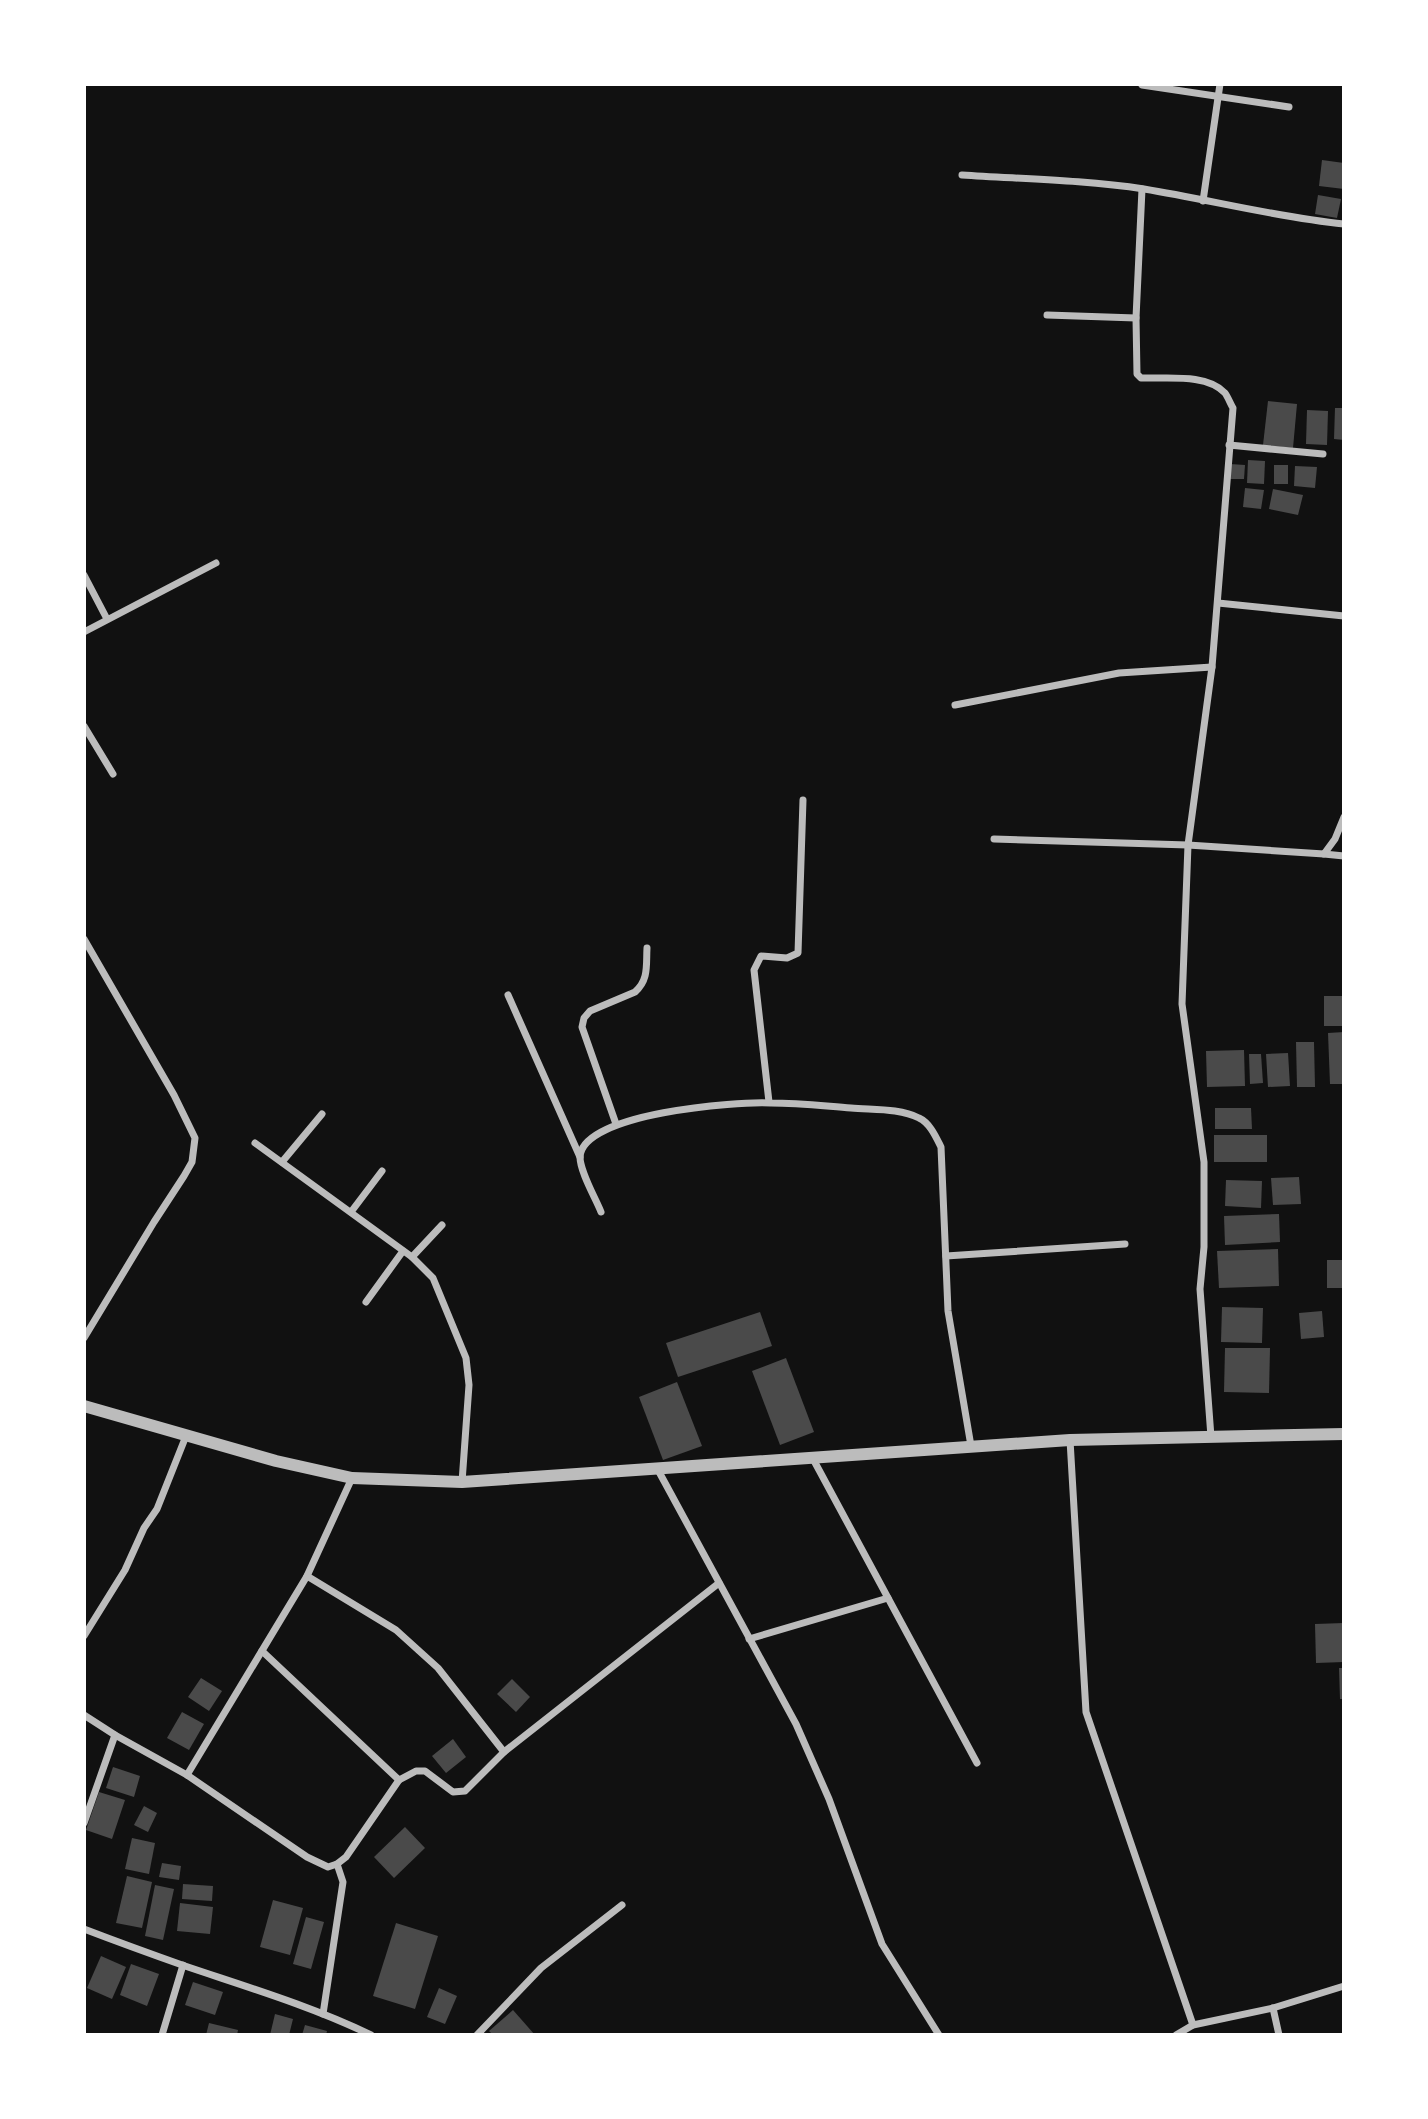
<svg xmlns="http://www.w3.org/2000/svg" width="1428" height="2119" viewBox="0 0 1428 2119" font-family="'Alegreya Sans',sans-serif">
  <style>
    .building { fill: #4a4a4a }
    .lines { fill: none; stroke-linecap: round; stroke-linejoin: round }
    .minor { stroke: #bcbcbc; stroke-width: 7 }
    .tertiary { stroke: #bcbcbc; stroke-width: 12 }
  </style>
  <rect width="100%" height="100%" fill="#111"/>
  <g class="building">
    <path d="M1322 160 1344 163V189L1319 186Z"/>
    <path d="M1318 195 1341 199 1337 218 1315 214Z"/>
    <path d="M1268 401 1297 404 1293 448 1263 445Z"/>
    <path d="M1335 408H1344V440L1334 439Z"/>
    <path d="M1307 410 1328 411 1327 445 1306 444Z"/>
    <path d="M1248 460 1265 461 1264 484 1247 483Z"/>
    <path d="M1230 464 1245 465 1244 479H1229Z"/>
    <rect x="1274" y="465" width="14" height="19"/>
    <path d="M1295 466 1317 467 1315 488 1294 486Z"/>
    <path d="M1245 488 1264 490 1261 509 1243 507Z"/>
    <path d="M1273 489 1303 495 1298 515 1269 509Z"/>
    <rect x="1324" y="996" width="20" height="30"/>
    <path d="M1344 1032V1084H1330L1328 1033Z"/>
    <path d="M1296 1042H1314L1315 1087H1297Z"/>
    <path d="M1244 1050 1245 1086 1207 1087 1206 1051Z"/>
    <path d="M1288 1053 1290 1086 1268 1087 1266 1054Z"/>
    <path d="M1249 1054H1261L1263 1083 1250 1084Z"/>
    <path d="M1215 1108H1251L1252 1129H1215Z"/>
    <rect x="1214" y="1135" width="53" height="27"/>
    <path d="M1299 1177 1301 1204 1273 1205 1271 1178Z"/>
    <path d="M1226 1180 1262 1181 1261 1208 1225 1206Z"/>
    <path d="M1279 1214 1280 1242 1225 1245 1224 1216Z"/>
    <path d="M1278 1249 1279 1286 1219 1288 1217 1251Z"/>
    <rect x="1327" y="1260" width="17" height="28"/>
    <path d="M1222 1307 1263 1308 1262 1343 1221 1342Z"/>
    <path d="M1322 1311 1324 1337 1301 1339 1299 1313Z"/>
    <path d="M760 1312 772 1346 678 1377 666 1343Z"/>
    <path d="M1225 1348H1270L1269 1393 1224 1392Z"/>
    <path d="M786 1358 814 1432 780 1445 752 1371Z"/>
    <path d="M677 1382 702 1446 663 1460 639 1397Z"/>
    <path d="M1344 1623V1662L1316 1663 1315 1624Z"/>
    <path d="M1339 1668H1344V1699H1340Z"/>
    <path d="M201 1678 222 1691 209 1711 188 1697Z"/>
    <path d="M512 1679 530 1697 516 1712 497 1694Z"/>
    <path d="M182 1712 204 1724 189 1750 167 1738Z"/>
    <path d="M453 1739 466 1757 446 1773 432 1756Z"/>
    <path d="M113 1767 140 1776 134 1797 106 1788Z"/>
    <path d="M99 1792 125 1800 112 1839 86 1830Z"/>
    <path d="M144 1806 157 1813 148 1832 134 1825Z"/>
    <path d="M405 1827 425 1848 394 1878 374 1857Z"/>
    <path d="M132 1838 155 1843 149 1874 125 1869Z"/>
    <path d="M162 1863 181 1866 179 1880 159 1877Z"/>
    <path d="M127 1876 152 1882 142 1928 116 1923Z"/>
    <path d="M183 1884 213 1886 212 1901 182 1899Z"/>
    <path d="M155 1885 174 1889 163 1940 145 1936Z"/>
    <path d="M273 1900 303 1908 290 1955 260 1947Z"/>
    <path d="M180 1903 213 1907 210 1934 177 1931Z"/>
    <path d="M306 1917 324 1922 311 1969 293 1964Z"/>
    <path d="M396 1923 438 1936 415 2009 373 1996Z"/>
    <path d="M101 1956 126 1967 112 1999 87 1988Z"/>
    <path d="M131 1964 159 1974 147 2006 120 1995Z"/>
    <path d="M193 1982 223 1992 215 2015 185 2005Z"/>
    <path d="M439 1988 457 1996 445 2024 427 2017Z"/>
    <path d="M513 2010 535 2035H493L489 2031Z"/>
    <path d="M275 2014 293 2019 289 2035H270Z"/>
    <path d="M209 2023 238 2030 237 2035H206Z"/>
    <path d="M305 2025 327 2031 326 2035H302Z"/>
  </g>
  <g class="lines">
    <g class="minor">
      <path d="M1142 85 1289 107"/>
      <path d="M962 175C1022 179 1084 180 1144 189 1211 200 1276 217 1344 224"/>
      <path d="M1142 189 1136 318 1137 374 1141 378C1166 379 1207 373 1225 393 1228 397 1230 403 1233 408L1212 667 1188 845 1182 1004 1204 1162V1247L1200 1289 1211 1437"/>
      <path d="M1203 201 1220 84"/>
      <path d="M1047 315 1136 318"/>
      <path d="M1229 445 1323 454"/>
      <path d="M84 575 107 619"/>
      <path d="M1218 603 1344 616"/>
      <path d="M84 632 216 563"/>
      <path d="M955 705 1119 673 1212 667"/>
      <path d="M84 726 113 774"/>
      <path d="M994 839 1188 845 1324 854 1335 839 1344 817"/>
      <path d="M1324 854 1344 856"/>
      <path d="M84 939 174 1095 195 1138 192 1162 184 1176 154 1222 84 1338"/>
      <path d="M508 995 580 1157"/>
      <path d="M769 1102 754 970 761 956 787 958 798 953 803 800"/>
      <path d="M616 1124 582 1027 584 1018 590 1011 635 992C649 980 646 965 647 948"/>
      <path d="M255 1143 412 1257 433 1278 466 1358 469 1385 462 1482"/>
      <path d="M282 1162 322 1114"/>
      <path d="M351 1212 382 1171"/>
      <path d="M601 1212C596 1199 580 1172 580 1157 582 1113 737 1101 771 1103 798 1103 824 1106 851 1108 872 1110 900 1108 919 1118 930 1123 936 1137 941 1147L948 1311 971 1446"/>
      <path d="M946 1256 1125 1244"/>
      <path d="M412 1257 442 1225"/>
      <path d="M366 1302 403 1251"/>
      <path d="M1070 1440 1086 1712 1193 2025"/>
      <path d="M812 1457 977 1763"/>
      <path d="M658 1470 796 1724 829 1799 882 1944 939 2035"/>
      <path d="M84 1636 125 1570 144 1528 157 1509 186 1436"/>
      <path d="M749 1639 888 1598"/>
      <path d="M262 1651 399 1780 416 1771H425L453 1792 465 1791 504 1752 438 1668 396 1630 307 1576"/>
      <path d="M84 1715 115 1735 187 1775 307 1857 328 1867 337 1864 346 1857 399 1780"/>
      <path d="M504 1752 719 1583"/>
      <path d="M187 1775 307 1576 352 1478"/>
      <path d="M84 1823 115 1735"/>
      <path d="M84 1929C118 1942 151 1954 185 1966 247 1987 311 2006 371 2035"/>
      <path d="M1273 2008 1279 2035"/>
      <path d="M323 2014 343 1882 337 1864"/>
      <path d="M162 2035 183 1965"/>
      <path d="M477 2035 541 1968 622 1905"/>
      <path d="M1176 2035 1193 2025 1273 2008 1344 1986"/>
    </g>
    <path class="tertiary" d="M84 1406 276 1461 352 1478 462 1482 1070 1440 1344 1434"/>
  </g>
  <rect width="1428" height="2119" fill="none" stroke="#ffffff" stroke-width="172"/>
</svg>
